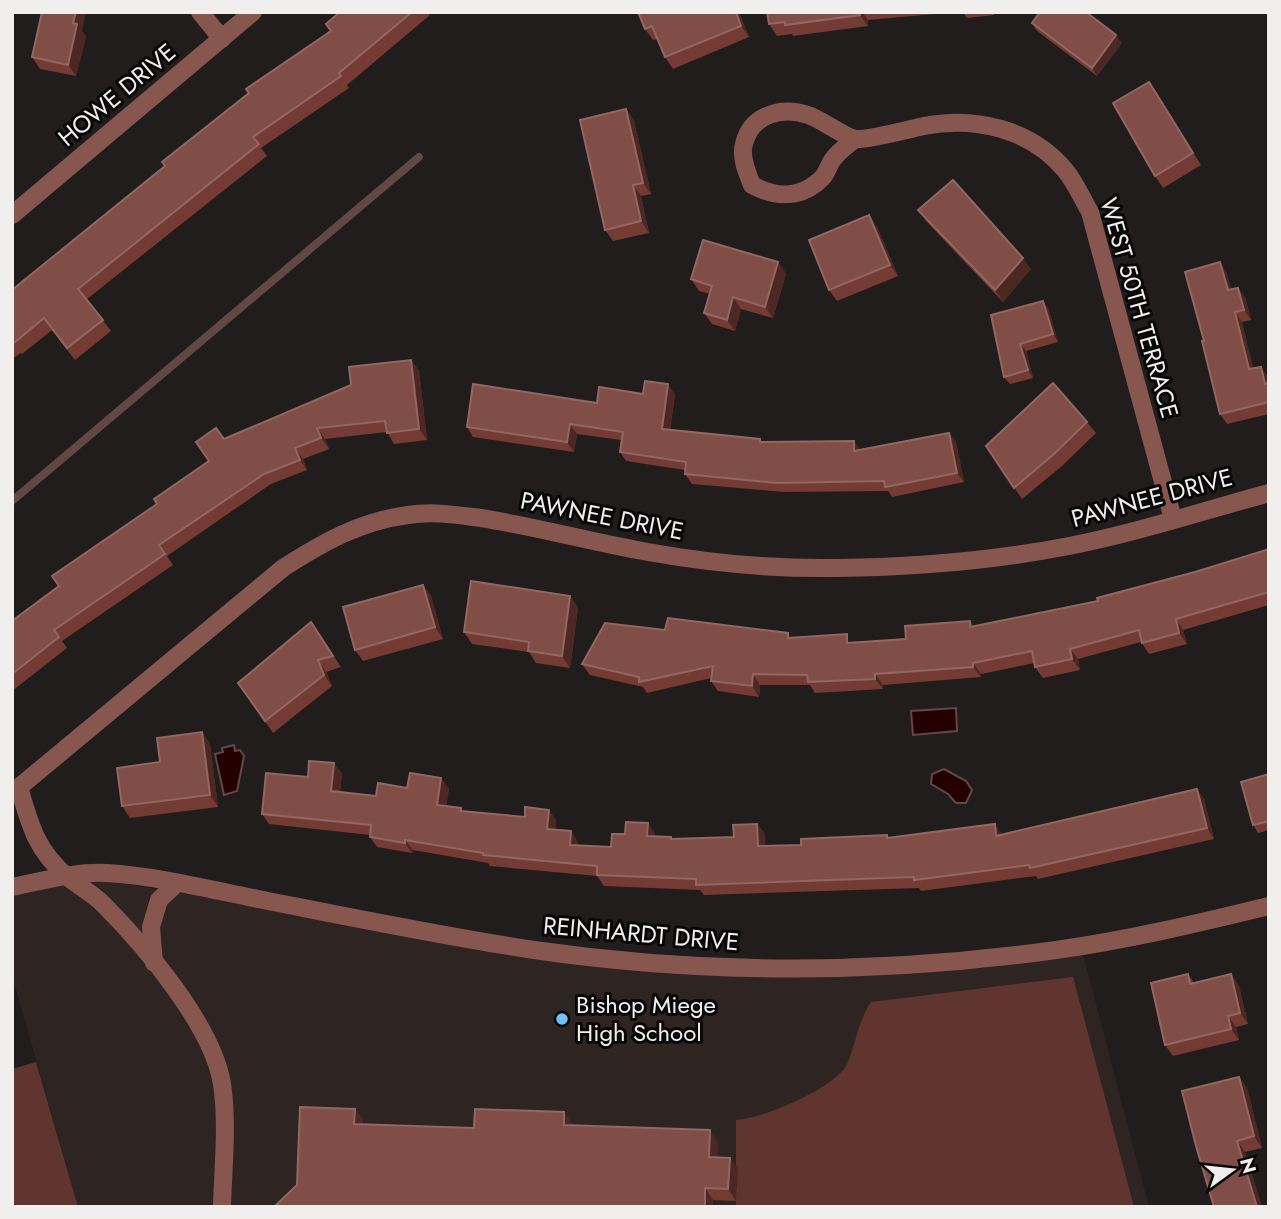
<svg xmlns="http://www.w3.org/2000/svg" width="1281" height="1219" viewBox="0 0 1281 1219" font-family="Jost,sans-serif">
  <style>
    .built { fill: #2e2422 }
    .green { fill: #61352f }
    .water { fill: #250000; stroke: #624747; stroke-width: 2 }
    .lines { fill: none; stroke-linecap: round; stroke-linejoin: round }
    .stream { stroke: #624747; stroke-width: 8 }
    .minor { stroke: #87564f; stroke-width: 18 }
    .wall { fill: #733b33 }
    .shaded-wall { fill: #4d2721 }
    .building { fill: #814e47; stroke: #926761; stroke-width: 2 }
    .poi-dot { fill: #72c1f5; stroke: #090808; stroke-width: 2.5 }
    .labels { text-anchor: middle; stroke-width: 6; stroke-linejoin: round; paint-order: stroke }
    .street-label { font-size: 24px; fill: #f1eeee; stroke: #090808 }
    .poi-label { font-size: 24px; fill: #f1eeee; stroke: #090808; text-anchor: start }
  </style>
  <rect width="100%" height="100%" fill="#211d1c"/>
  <path class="built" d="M69 881H109L258 906 399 935 857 975 984 968 1083 954 1149 1207H78L12 975V893Z"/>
  <g class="green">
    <path d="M1073 977 1134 1207H736V1120C762 1119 836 1088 847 1064 856 1044 858 1021 871 1002Z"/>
    <path d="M36 1062 78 1207H12V1069Z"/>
  </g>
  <g class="water">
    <path d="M956 708 957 731 913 735 911 711Z"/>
    <path d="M234 745 235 751 240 750 244 756 237 791 224 795 215 754 223 752 222 748Z"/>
    <path d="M944 769 966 781 972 790 966 803H956L948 794 931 784 932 774Z"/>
  </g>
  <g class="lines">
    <path class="stream" d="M12 501 419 157"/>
    <g class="minor">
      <path d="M200 12 222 39"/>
      <path d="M855 139C848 145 839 151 834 158 829 163 828 171 823 177 802 199 776 198 752 185 747 173 740 156 744 144 751 115 781 106 808 115 821 119 846 138 856 139 868 140 910 129 924 126 975 116 1031 129 1065 170 1075 182 1082 198 1090 212L1173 519"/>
      <path d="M12 215 253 12"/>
      <path d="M19 787C30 826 37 852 69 878 80 887 93 894 103 904 144 945 213 1026 222 1084 228 1124 223 1167 222 1207"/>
      <path d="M12 793 283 568C322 543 360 521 408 515 433 511 457 515 481 518 537 527 592 542 648 552 709 563 775 569 837 568 916 567 992 561 1069 546 1136 533 1203 511 1269 493"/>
      <path d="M12 887C43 881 76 871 107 873 157 876 208 889 258 899 350 917 442 936 534 950 707 975 883 974 1056 950 1128 940 1199 923 1269 906"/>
      <path d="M154 963 151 927 159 900 177 883"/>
    </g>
  </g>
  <g class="wall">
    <path d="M340 12H428L430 15 347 85 349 88 261 148 267 156 87 299 111 331 75 360 52 330 22 354 21 353 12 359V290L331 31 326 24Z"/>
    <path d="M638 12H739L749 37 673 69 665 57 658 39 653 40 645 29Z"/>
    <path d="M767 12H957L868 20V26L793 36 792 34 777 36 769 24Z"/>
    <path d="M963 12H994V15L967 18Z"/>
    <path d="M1032 23 1122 43 1097 76 1037 31Z"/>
    <path d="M82 31 86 36 76 76 40 69 32 57Z"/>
    <path d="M1157 93 1201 165 1163 188 1155 176Z"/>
    <path d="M626 109 634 121 651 194 641 196 649 233 613 241 605 230Z"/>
    <path d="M918 210 1031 269 1003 302 926 221Z"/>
    <path d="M877 227 898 276 837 301 829 290Z"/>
    <path d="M778 262 786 274 773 318 741 309 735 331 712 324 704 313 710 294 699 291 691 279Z"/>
    <path d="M1226 272 1231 289 1245 297 1251 320 1242 322 1253 368 1261 367 1267 376 1269 382V414L1227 424 1220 414 1204 341Z"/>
    <path d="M1048 308 1058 342 1026 351 1033 378 1010 384 1004 377 991 315Z"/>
    <path d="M411 360 419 371 427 440 394 444 387 432 325 439 329 449 303 459 307 470 271 484 167 556 173 565 62 641 67 648 12 691V621L59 586 209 461 224 439Z"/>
    <path d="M643 394H675L670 430 762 442 860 450 949 433 956 442 964 482 892 497 888 491 784 492 692 484 685 474V470L626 461 620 452 621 440 577 434 574 452 473 437 467 427Z"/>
    <path d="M1087 422 1096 433 1062 466 1022 499 986 446Z"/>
    <path d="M1269 549V605L1183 630 1187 644 1149 654 1141 642 1078 659 1080 670 1043 678 1035 667V663L981 674V677L883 685V689L815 693 810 685H760L759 697 718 691 711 681V678L647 693 643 687 590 675 582 664 665 630 852 642 906 639 970 621 973 626 1098 601 1195 572Z"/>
    <path d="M423 585 431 596 443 639 363 661 355 650Z"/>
    <path d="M570 596 578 608 570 668 536 663 529 652 472 644 464 632Z"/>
    <path d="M311 622 341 667 326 672 332 686 273 733 238 683Z"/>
    <path d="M202 732 210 744 218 807 130 818 122 806 160 762Z"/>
    <path d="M334 763 342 774 340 792 376 796 407 788H449L446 806 463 811 556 820 555 830 578 842V845L611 847 625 834 655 833V836L673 839 734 837 757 824 765 834V846L801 845 887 835 889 838 1002 835 1204 799 1214 839 1038 879 1036 876 921 891 919 888 704 895 700 890 604 886 597 876 490 866 488 863 413 850 412 853 377 847 370 837V835L269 824 262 814 308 777Z"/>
    <path d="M1269 774V830L1258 833 1253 825Z"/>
    <path d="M1188 974 1194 983 1231 974 1239 986 1248 1024 1236 1027 1239 1040 1173 1056 1165 1045Z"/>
    <path d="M1239 1077 1247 1088 1262 1148 1245 1152 1262 1207H1214Z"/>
    <path d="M355 1109 363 1120V1124L474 1128 572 1123V1126L718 1142 717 1157 738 1169 736 1201 297 1185Z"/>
  </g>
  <g class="shaded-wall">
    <path d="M76 12H86L82 31 86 36 76 76 68 65 73 23Z"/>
    <path d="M736 12H739L749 37 741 26Z"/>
    <path d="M860 12H862L868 20V26L860 15Z"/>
    <path d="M1116 35 1122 43 1097 76 1092 68Z"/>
    <path d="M1149 82 1157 93 1201 165 1193 153Z"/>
    <path d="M626 109 634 121 651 194 643 183Z"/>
    <path d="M633 185 641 196 649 233 641 221Z"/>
    <path d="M869 215 877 227 898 276 890 265Z"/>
    <path d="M1023 258 1031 269 1003 302 995 290Z"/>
    <path d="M778 262 786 274 773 318 765 307Z"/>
    <path d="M1220 262 1226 272 1235 300 1228 290Z"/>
    <path d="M1238 288 1245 297 1251 320 1244 310Z"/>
    <path d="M733 297 741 309 735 331 727 320Z"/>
    <path d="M1043 301 1048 308 1058 342 1053 334Z"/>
    <path d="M1235 312 1242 322 1256 379 1249 369Z"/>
    <path d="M1020 344 1026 351 1033 378 1028 370Z"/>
    <path d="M411 360 419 371 427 440 419 429Z"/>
    <path d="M1261 367 1267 376 1269 389 1265 384Z"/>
    <path d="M668 384 675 394 668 439 662 429Z"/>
    <path d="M570 424 577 434 574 452 567 442Z"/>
    <path d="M317 428 325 439 329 449 321 438Z"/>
    <path d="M949 433 956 442 964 482 957 473Z"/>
    <path d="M854 441 861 450 854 451Z"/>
    <path d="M295 448 303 459 307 470 300 460Z"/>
    <path d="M423 585 431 596 443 639 435 627Z"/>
    <path d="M570 596 578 608 570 668 562 656Z"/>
    <path d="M1176 619 1183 630 1187 644 1179 633Z"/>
    <path d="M1070 649 1078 659 1080 670 1072 659Z"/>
    <path d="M318 660 326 672 332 686 324 675Z"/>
    <path d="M973 663 981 674V677L973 667Z"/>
    <path d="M753 674 760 685 759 697 752 686Z"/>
    <path d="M875 674 883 685V689L875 679Z"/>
    <path d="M202 732 210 744 218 807 210 795Z"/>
    <path d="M334 763 342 774 339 802 331 791Z"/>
    <path d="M441 778 449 788 445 815 437 805Z"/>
    <path d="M1197 789 1204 799 1214 839 1207 828Z"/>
    <path d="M549 810 556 820 555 840 547 829Z"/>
    <path d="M648 823 655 833V846L647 836Z"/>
    <path d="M757 824 765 834 766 857 758 846Z"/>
    <path d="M995 824 1002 835 996 836Z"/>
    <path d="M571 831 578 842 577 856 570 845Z"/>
    <path d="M405 840 413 850 412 853 405 843Z"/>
    <path d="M1231 974 1239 986 1248 1024 1240 1013Z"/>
    <path d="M1228 1016 1236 1027 1239 1040 1231 1029Z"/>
    <path d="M1239 1077 1247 1088 1262 1148 1254 1136Z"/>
    <path d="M355 1109 363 1120 362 1136 354 1124Z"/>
    <path d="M564 1112 572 1123V1137L564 1125Z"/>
    <path d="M710 1130 718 1142 717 1168 709 1157Z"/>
    <path d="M1237 1141 1245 1152 1262 1207H1257Z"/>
    <path d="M730 1158 738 1169 736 1201 728 1189Z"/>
    <path d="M705 1188 713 1200V1207H705Z"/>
  </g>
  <g class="building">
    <path d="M42 12H76L73 23 77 24 68 65 32 57Z"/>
    <path d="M340 12H412L339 73 341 76 253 137 259 144 78 289 103 320 67 348 44 318 14 343 12 341V290L165 166 162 162 249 93 246 89 331 31 326 24Z"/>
    <path d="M638 12H736L741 26 665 57 652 26 645 29Z"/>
    <path d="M767 12H860V15L785 25V22L769 24Z"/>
    <path d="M1040 12H1086L1116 35 1092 68 1032 23Z"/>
    <path d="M1149 82 1193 153 1155 176 1113 103Z"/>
    <path d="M626 109 643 183 633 185 641 221 605 230 580 120Z"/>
    <path d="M953 180 1023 258 995 290 918 210Z"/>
    <path d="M869 215 890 265 829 290 809 240Z"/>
    <path d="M703 240 778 262 765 307 733 297 727 320 704 313 712 286 691 279Z"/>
    <path d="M1220 262 1228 290 1238 288 1244 310 1235 312 1249 369 1261 367 1265 384 1269 383V402L1220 414 1202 341H1204L1185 272Z"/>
    <path d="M1043 301 1053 334 1020 344 1028 370 1004 377 991 315Z"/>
    <path d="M411 360 419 429 387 433 385 421 317 428 321 438 295 448 300 460 264 474 159 545 165 554 54 630 59 637 12 674V621L59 586 52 576 157 504 154 499 209 461 196 442 216 428 224 439 351 385 349 367Z"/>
    <path d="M645 381 668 384 662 429 760 439V442L854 441V451L949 433 957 473 885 487 884 481 777 483 685 474 686 462 620 452 623 432 570 424 567 442 467 427 473 384 597 403 599 387 643 394Z"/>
    <path d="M1053 383 1087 422 1054 454 1014 488 986 446Z"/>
    <path d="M1269 549V592L1176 619 1179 633 1142 643 1139 630 1070 649 1072 659 1035 667 1032 651 973 663V667L875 674V679L808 682 807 675 753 674 752 686 711 681 713 666 639 682V677L582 664 605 623 665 630 668 618 788 633V638L847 634V643L906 639 905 626 970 621V627L1098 601 1097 598 1195 572Z"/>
    <path d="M471 581 570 596 562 656 528 651 529 642 464 632Z"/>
    <path d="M423 585 435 627 355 650 343 607Z"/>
    <path d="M311 622 333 656 318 660 324 675 265 721 238 683Z"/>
    <path d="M202 732 210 795 122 806 117 768 160 762 157 738Z"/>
    <path d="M309 761 334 763 331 791 376 796 378 783 407 788 410 773 441 778 437 805 461 808V811L525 817V807L549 810 547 829 571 831 570 845 611 847 612 834H625L626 822 648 823 647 836 671 837V839L734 837 733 825 757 824 758 846 801 845V839L887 835V838L995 824 996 836 1197 789 1207 828 1030 868 1029 865 914 880V877L696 885V879L597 875V866L483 855V853L405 840V843L370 837 371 825 262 814 266 773 308 777Z"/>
    <path d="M1269 774V821L1253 825 1241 782Z"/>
    <path d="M1188 974 1190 984 1231 974 1240 1013 1228 1016 1231 1029 1165 1045 1151 983Z"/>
    <path d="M1239 1077 1254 1136 1237 1141 1257 1207H1214L1196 1146 1182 1091Z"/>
    <path d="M300 1107 355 1109 354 1124 474 1128 475 1109 564 1112V1125L710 1130 709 1157 730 1158 728 1189 705 1188V1207H274L297 1185Z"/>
  </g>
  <circle class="poi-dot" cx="562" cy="1019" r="7"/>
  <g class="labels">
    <g class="street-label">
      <text transform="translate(117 95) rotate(-40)" y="8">HOWE DRIVE</text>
      <text transform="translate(1139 308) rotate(74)" y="8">WEST 50TH TERRACE</text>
      <text transform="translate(1152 498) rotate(-15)" y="8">PAWNEE DRIVE</text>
      <text transform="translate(602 516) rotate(11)" y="8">PAWNEE DRIVE</text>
      <text transform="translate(641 934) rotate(5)" y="8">REINHARDT DRIVE</text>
    </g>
    <g class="poi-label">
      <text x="576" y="1013">Bishop Miege<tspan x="576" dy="28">High School</tspan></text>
    </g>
  </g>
  <rect width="1281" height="1219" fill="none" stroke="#f1eeee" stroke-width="28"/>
  <g transform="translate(1232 1170) rotate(75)" stroke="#090808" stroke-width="5" paint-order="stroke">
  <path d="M0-5L12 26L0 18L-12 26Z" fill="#f1eeee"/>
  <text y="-10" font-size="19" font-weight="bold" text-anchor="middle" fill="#f1eeee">N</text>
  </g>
</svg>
